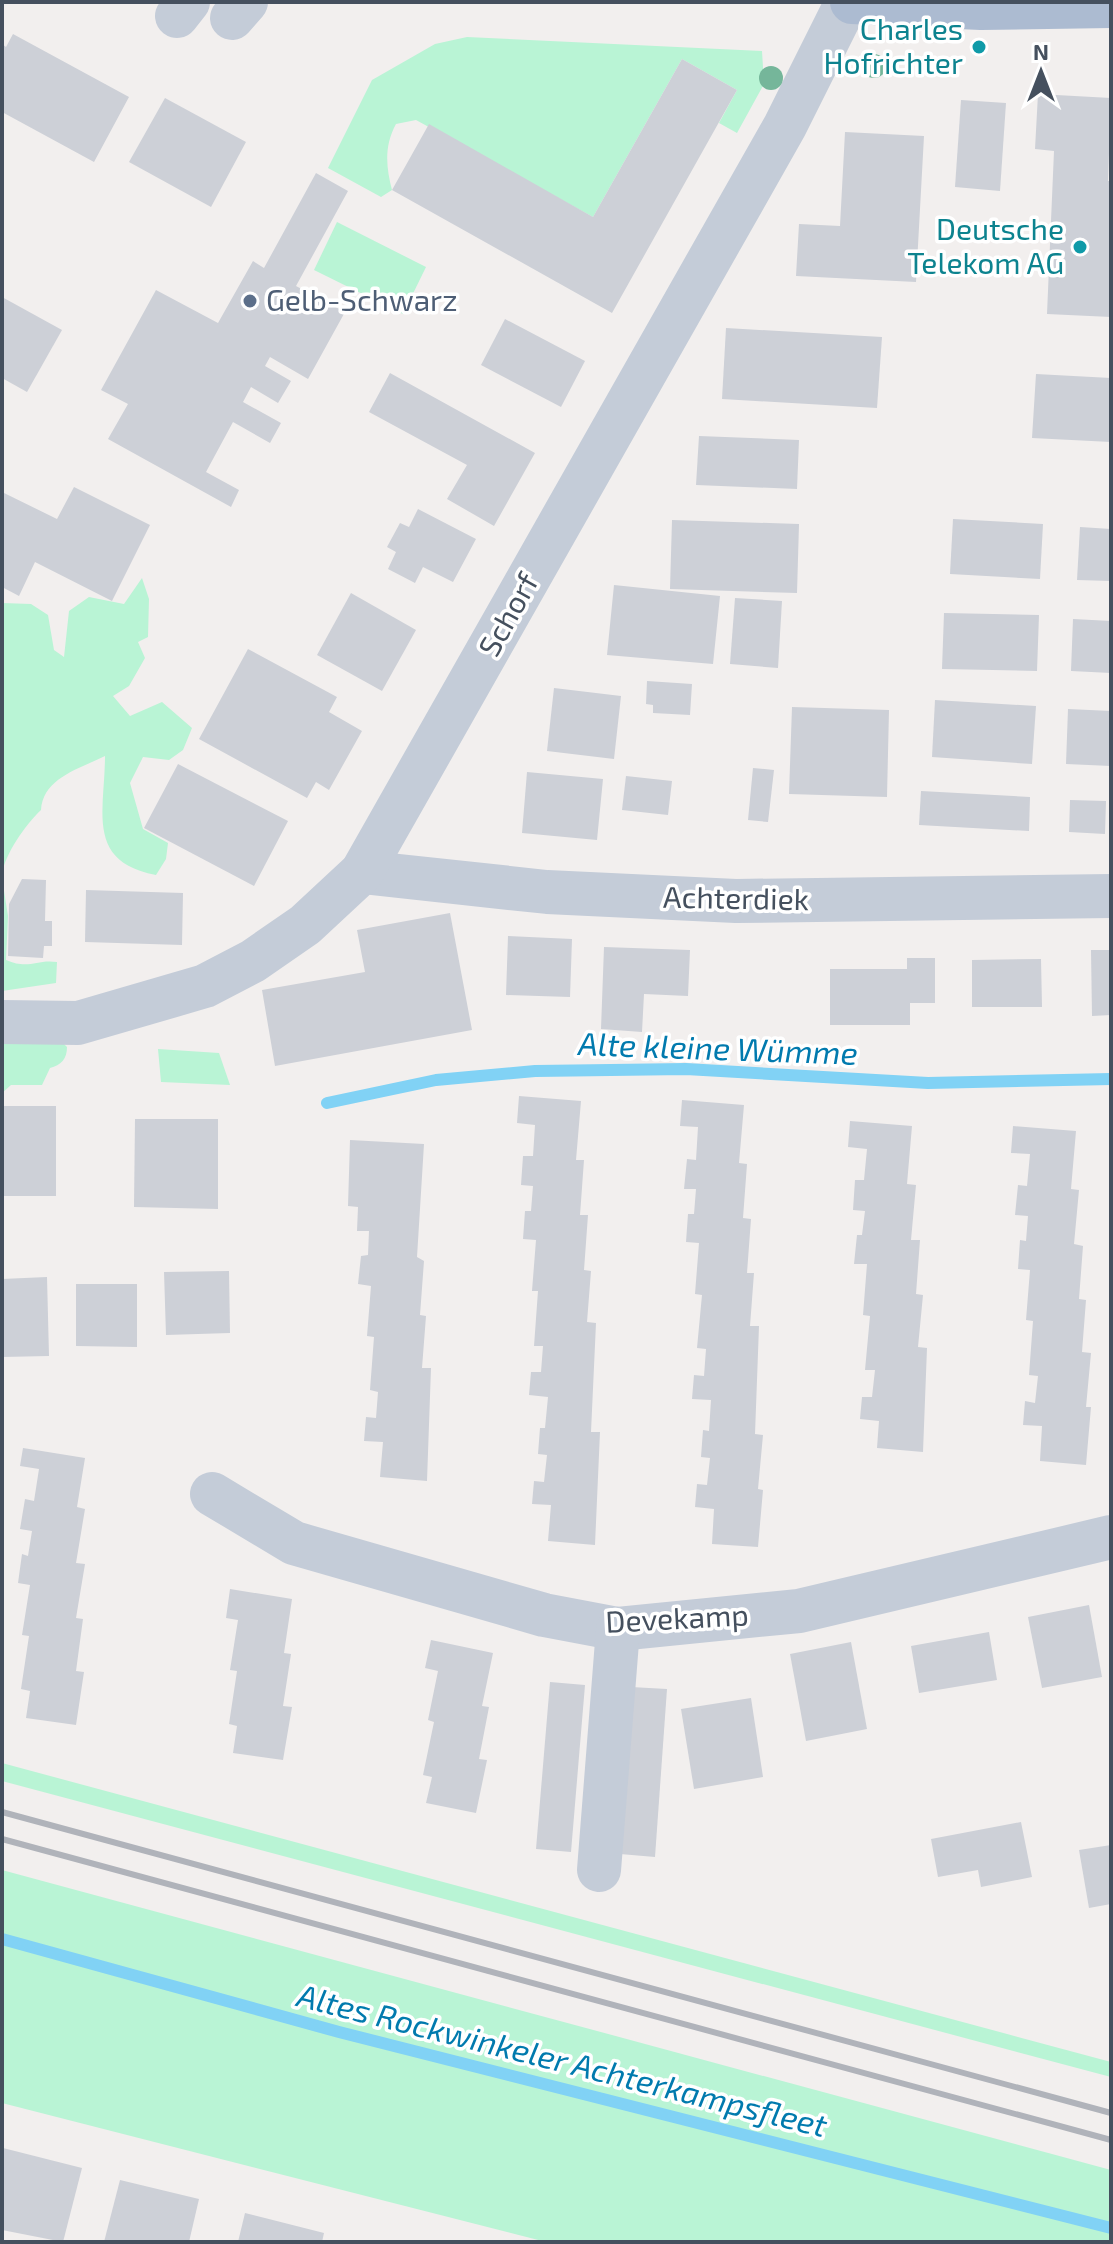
<svg xmlns="http://www.w3.org/2000/svg" width="1113" height="2244" viewBox="0 0 1113 2244" font-family="'Exo 2',sans-serif">
  <style>
    .green { fill: #b9f4d5 }
    .lines { fill: none; stroke-linecap: round; stroke-linejoin: round }
    .stream { stroke: #81d2f5; stroke-width: 12 }
    .building { fill: #cdd0d7 }
    .minor { stroke: #c4ccd8; stroke-width: 44 }
    .major { stroke: #acbbd1; stroke-width: 44 }
    .rail { stroke: #b0b3ba; stroke-width: 6 }
    .tree { fill: #75b69a }
    .culture-dot { fill: #0f9aa8; stroke: #fff; stroke-width: 3 }
    .service-dot { fill: #5c6f8a; stroke: #fff; stroke-width: 3 }
    .labels { text-anchor: middle; stroke-width: 7; stroke-linejoin: round; paint-order: stroke }
    .culture-label { font-size: 30px; fill: #0d838f; stroke: #fff; text-anchor: end }
    .service-label { font-size: 30px; fill: #4e5e75; stroke: #fff; text-anchor: start }
    .street-label { font-size: 30px; fill: #45505e; stroke: #fff }
    .water-label { font-size: 32px; font-style: italic; fill: #017aae; stroke: #fff }
  </style>
  <rect width="100%" height="100%" fill="#f2efee"/>
  <g class="green">
    <path d="M467 37 762 51 764 84 737 133 719 123 737 90 682 59 593 217 416 120 396 124C384 146 386 167 392 190L381 197 328 168 372 80 435 44Z"/>
    <path d="M337 222 426 267 403 314 314 270Z"/>
    <path d="M142 578 149 599 148 637 138 642 145 658 129 686 113 696 130 716 162 702 192 728 183 750 169 760 143 757 130 783 143 829 168 843 166 859 156 875C85 862 105 810 105 756 79 769 43 778 41 810 26 824 4 855 2 875V603L31 604 48 615 54 650 64 657 69 611 89 597 124 604Z"/>
    <path d="M2 878 8 916 6 960C29 970 36 959 57 962L56 983 2 991Z"/>
    <path d="M2 1024 61 1041 67 1047C67 1059 61 1065 50 1068L42 1085H11L2 1093Z"/>
    <path d="M158 1049 219 1053 230 1085 161 1082Z"/>
    <path d="M2 1763 1111 2062V2077L2 1781Z"/>
    <path d="M2 1870 1111 2170V2242H546L2 2103Z"/>
  </g>
  <g class="lines">
    <g class="stream">
      <path d="M327 1103 436 1080 535 1071 686 1069 928 1083 1111 1079"/>
      <path d="M2 1939 339 2032 1111 2228"/>
    </g>
  </g>
  <g class="building">
    <path d="M13 34 129 97 94 162 2 112V44L6 47Z"/>
    <path d="M682 59 737 90 612 313 392 190 429 124 593 217Z"/>
    <path d="M1038 94 1111 98 1108 181H1111V317L1047 314 1054 151 1035 149Z"/>
    <path d="M165 98 246 142 211 207 129 162Z"/>
    <path d="M961 100 1006 103 1000 191 955 187Z"/>
    <path d="M845 132 924 136 916 282 796 276 799 224 840 226Z"/>
    <path d="M316 173 348 191 296 286 345 312 308 379 270 357 265 366 291 381 278 403 251 387 243 402 281 423 270 443 233 422 206 472 239 490 231 507 108 439 128 404 101 390 156 290 218 323 253 261 264 268Z"/>
    <path d="M2 297 62 330 27 392 2 378Z"/>
    <path d="M505 319 585 361 561 407 481 365Z"/>
    <path d="M726 328 882 337 877 408 722 399Z"/>
    <path d="M390 373 535 453 494 526 447 499 467 465 369 412Z"/>
    <path d="M1036 374 1111 378V442L1032 438Z"/>
    <path d="M699 436 799 440 797 489 696 485Z"/>
    <path d="M74 487 150 525 112 601 35 562 19 596 2 587V492L57 519Z"/>
    <path d="M418 509 476 539 453 582 423 567 415 583 388 569 396 552 387 547 400 523 409 527Z"/>
    <path d="M953 519 1043 524 1040 579 950 574Z"/>
    <path d="M672 520 799 524 797 593 670 589Z"/>
    <path d="M1080 527 1111 529V581L1077 580Z"/>
    <path d="M614 585 720 596 713 664 607 655Z"/>
    <path d="M351 593 416 630 382 691 317 655Z"/>
    <path d="M735 598 782 601 778 668 730 664Z"/>
    <path d="M944 613 1039 615 1037 671 942 669Z"/>
    <path d="M1073 619 1111 621V673L1071 671Z"/>
    <path d="M248 649 337 697 329 712 362 731 329 790 316 782 307 798 199 739Z"/>
    <path d="M647 681 692 684 690 715 653 713V705L646 704Z"/>
    <path d="M554 688 621 696 614 759 547 751Z"/>
    <path d="M935 700 1036 706 1032 764 932 757Z"/>
    <path d="M792 707 889 710 887 797 789 794Z"/>
    <path d="M1068 709 1111 711V766L1066 764Z"/>
    <path d="M178 764 288 821 254 886 144 828Z"/>
    <path d="M753 768 774 770 768 822 748 820Z"/>
    <path d="M527 772 603 779 597 840 522 833Z"/>
    <path d="M626 776 672 781 668 815 622 810Z"/>
    <path d="M921 791 1030 797 1029 831 919 825Z"/>
    <path d="M1070 800 1106 801 1105 834 1069 832Z"/>
    <path d="M22 879 46 880 45 921H52V946H44L43 958 8 956 9 904Z"/>
    <path d="M86 890 183 893 182 945 85 942Z"/>
    <path d="M450 913 472 1030 275 1066 262 990 365 972 357 930Z"/>
    <path d="M508 936 572 939 570 997 506 995Z"/>
    <path d="M604 947 690 950 688 996 644 994 642 1032 601 1029Z"/>
    <path d="M1091 950H1111V1015L1092 1016Z"/>
    <path d="M907 958H935V1003H910V1025H830V969H907Z"/>
    <path d="M1041 959 1042 1007H972V960Z"/>
    <path d="M519 1096 581 1101 576 1160H584L580 1215H588L584 1270 591 1271 587 1322 596 1323 591 1432H600L595 1545 548 1541 551 1505 532 1504 534 1481 544 1482 547 1455 538 1454 540 1428H545L548 1397 529 1395 531 1372H541L543 1346H534L538 1291H532L536 1240 523 1239 525 1211H531L533 1186 521 1185 523 1156H533L535 1125 517 1123Z"/>
    <path d="M682 1100 744 1105 739 1163 747 1164 743 1218 751 1219 747 1273H754L750 1326H759L755 1434 763 1435 758 1489 763 1490 758 1547 712 1544 714 1509 695 1507 697 1484 707 1485 710 1458 701 1457 703 1430 709 1431 711 1400 692 1399 694 1375 704 1376 706 1349 697 1348 702 1295 695 1294 699 1243 686 1242 688 1214H694L696 1189H684L687 1159 696 1160 698 1127 680 1126Z"/>
    <rect x="2" y="1106" width="54" height="90"/>
    <path d="M135 1119H218V1209L134 1207Z"/>
    <path d="M850 1121 912 1126 907 1184 916 1185 911 1240H920L916 1294 923 1295 918 1347 927 1348 923 1452 877 1448 879 1421 860 1419 862 1397H872L875 1370H865L870 1316 863 1315 867 1264H854L857 1235H862L865 1211 853 1210 855 1180H864L867 1149 848 1147Z"/>
    <path d="M1013 1126 1076 1131 1071 1189 1079 1190 1074 1244 1083 1246 1079 1299 1086 1300 1082 1352 1091 1353 1086 1407H1091L1086 1465 1040 1461 1042 1426 1023 1425 1025 1401 1035 1403 1038 1376 1029 1375 1033 1321 1026 1320 1030 1270 1018 1269 1020 1240 1026 1241 1028 1216 1015 1215 1018 1185 1027 1186 1030 1154 1011 1153Z"/>
    <path d="M350 1140 424 1144 417 1257 424 1261 420 1315 426 1316 422 1368H431L427 1481 380 1477 383 1442 364 1441 366 1417 376 1418 378 1392 370 1390 374 1337 367 1336 371 1286 358 1284 361 1256 368 1255 369 1231H357L358 1207 348 1206Z"/>
    <path d="M229 1271 230 1333 166 1335 164 1272Z"/>
    <path d="M47 1277 49 1356 2 1357V1279Z"/>
    <path d="M76 1284H137V1347L76 1346Z"/>
    <path d="M23 1448 85 1458 77 1507 85 1509 76 1563 85 1564 76 1618 83 1619 76 1671 84 1672 76 1725 26 1718 30 1691 21 1689 29 1636 22 1635 30 1585 18 1583 22 1554 28 1556 32 1531 20 1529 25 1499 34 1501 39 1469 20 1466Z"/>
    <path d="M230 1589 292 1599 284 1653 291 1654 283 1706 292 1707 283 1760 233 1753 237 1726 229 1724 237 1671 230 1670 238 1620 226 1618Z"/>
    <path d="M1089 1605 1102 1677 1042 1688 1028 1617Z"/>
    <path d="M989 1632 997 1680 919 1693 911 1646Z"/>
    <path d="M431 1640 493 1653 482 1706 489 1707 479 1759 487 1760 476 1813 426 1803 432 1777 423 1775 434 1722 428 1720 438 1671 425 1668Z"/>
    <path d="M851 1642 867 1729 806 1741 790 1654Z"/>
    <path d="M550 1682 585 1685 571 1852 536 1849Z"/>
    <path d="M631 1687 667 1689 655 1857 620 1854Z"/>
    <path d="M751 1698 763 1777 694 1789 681 1709Z"/>
    <path d="M1021 1822 1032 1877 981 1887 978 1870 938 1877 931 1839Z"/>
    <path d="M1111 1845V1904L1089 1908 1079 1850Z"/>
    <path d="M3 2148 82 2168 63 2242 2 2230Z"/>
    <path d="M120 2180 199 2199 189 2242H104Z"/>
    <path d="M245 2213 324 2233 322 2242H238Z"/>
  </g>
  <g class="lines">
    <g class="minor">
      <path d="M177 16 188 2"/>
      <path d="M232 18 246 2"/>
      <path d="M362 872 547 892 736 901 1111 896"/>
      <path d="M2 1022 78 1023 205 986 253 961 305 925 362 872 785 126 847 2"/>
      <path d="M212 1494 294 1543 544 1615 618 1629 799 1611 1111 1537"/>
      <path d="M599 1870 618 1629"/>
    </g>
    <path class="major" d="M852 2 981 8 1111 6"/>
    <g class="rail">
      <path d="M2 1812 1111 2113"/>
      <path d="M2 1839 1111 2140"/>
    </g>
  </g>
  <g class="tree">
    <circle cx="874" cy="66" r="12"/>
    <circle cx="771" cy="78" r="12"/>
  </g>
  <g class="culture-dot">
    <circle cx="979" cy="47" r="8"/>
    <circle cx="1080" cy="247" r="8"/>
  </g>
  <circle class="service-dot" cx="250" cy="301" r="8"/>
  <g class="labels">
    <g class="culture-label">
      <text x="963" y="40">Charles<tspan x="963" dy="34">Hofrichter</tspan></text>
      <text x="1064" y="240">Deutsche<tspan x="1064" dy="34">Telekom AG</tspan></text>
    </g>
    <g class="service-label">
      <text x="266" y="311">Gelb-Schwarz</text>
    </g>
    <g class="street-label">
      <text transform="translate(509 615) rotate(-61)" y="10">Schorf</text>
      <text transform="translate(736 899) rotate(1)" y="10">Achterdiek</text>
      <text transform="translate(677 1619) rotate(-3)" y="10">Devekamp</text>
    </g>
    <g class="water-label">
      <text transform="translate(718 1049) rotate(2)" y="11">Alte kleine Wümme</text>
      <text transform="translate(562 2061) rotate(14)" y="11">Altes Rockwinkeler Achterkampsfleet</text>
    </g>
  </g>
  <rect width="1113" height="2244" fill="none" stroke="#45505e" stroke-width="8"/>
  <g transform="translate(1041 72)" stroke="#ffffff" stroke-width="6" paint-order="stroke">
  <path d="M0-6L14 30L0 20L-14 30Z" fill="#45505e"/>
  <text y="-12" font-size="22" font-weight="bold" text-anchor="middle" fill="#45505e">N</text>
  </g>
</svg>
